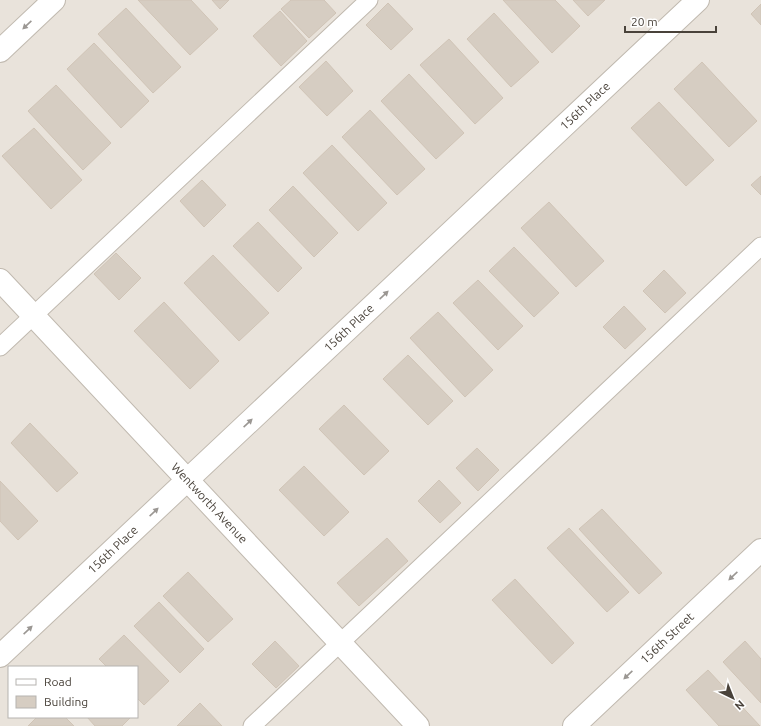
<svg xmlns="http://www.w3.org/2000/svg" width="761" height="726" viewBox="0 0 761 726" font-family="Ubuntu,sans-serif">
  <style>
    .residential { fill: #e9e3db; fill-rule: evenodd }
    .building { fill: #d6cdc2; stroke: #d0c4b6 }
    .lines { fill: none; stroke-linecap: round; stroke-linejoin: round }
    .service-casing { stroke: #c0b9af; stroke-width: 19 }
    .minor-casing { stroke: #c0b9af; stroke-width: 24 }
    .tertiary-casing { stroke: #c0b9af; stroke-width: 24 }
    .service { stroke: #fff; stroke-width: 17 }
    .minor { stroke: #fff; stroke-width: 22 }
    .tertiary { stroke: #fff; stroke-width: 22 }
    .oneway { fill: #9b9793 }
    .labels { text-anchor: middle; stroke-width: 3; stroke-linejoin: round; paint-order: stroke }
    .street-label { font-size: 12px; fill: #49423a; stroke: #fff }
  </style>
  <rect width="100%" height="100%" fill="#f5f2ec"/>
  <path class="residential" d="M0 0H761V726H0ZM9 667H137V717H9Z"/>
  <g class="building">
    <path d="M138 0H191L218 29 190 55Z"/>
    <path d="M212 0H229L220 9Z"/>
    <path d="M291 0H324L336 13 309 38 281 9Z"/>
    <path d="M503 0H555L580 26 552 53Z"/>
    <path d="M573 0H605L588 16Z"/>
    <path d="M388 3 413 29 391 50 366 25Z"/>
    <path d="M761 4V25L751 14Z"/>
    <path d="M126 8 181 67 153 93 98 34Z"/>
    <path d="M280 11 307 41 281 66 253 36Z"/>
    <path d="M494 13 539 62 511 87 467 39Z"/>
    <path d="M449 39 503 98 475 124 420 65Z"/>
    <path d="M94 43 149 101 121 128 67 69Z"/>
    <path d="M326 61 353 91 327 116 299 87Z"/>
    <path d="M702 62 757 121 729 147 674 89Z"/>
    <path d="M409 74 464 133 436 159 381 101Z"/>
    <path d="M56 85 111 143 83 170 28 111Z"/>
    <path d="M659 102 714 160 686 186 631 128Z"/>
    <path d="M370 110 425 169 397 195 342 137Z"/>
    <path d="M34 128 82 180 51 209 2 156Z"/>
    <path d="M332 145 387 203 358 231 303 173Z"/>
    <path d="M761 176V195L751 185Z"/>
    <path d="M202 180 226 205 204 227 180 201Z"/>
    <path d="M293 186 338 233 314 257 269 210Z"/>
    <path d="M549 202 604 261 576 287 521 228Z"/>
    <path d="M258 222 302 268 278 292 233 246Z"/>
    <path d="M514 247 559 293 534 317 489 271Z"/>
    <path d="M116 253 141 278 119 300 94 274Z"/>
    <path d="M213 255 269 313 239 341 184 283Z"/>
    <path d="M664 270 686 293 665 313 643 291Z"/>
    <path d="M478 280 523 326 498 350 453 303Z"/>
    <path d="M164 302 219 361 190 389 134 331Z"/>
    <path d="M624 306 646 329 625 349 603 327Z"/>
    <path d="M438 312 493 370 465 397 410 338Z"/>
    <path d="M408 355 453 401 428 425 383 379Z"/>
    <path d="M344 405 389 451 364 475 319 429Z"/>
    <path d="M30 423 78 473 57 492 11 443Z"/>
    <path d="M477 448 499 470 478 491 456 468Z"/>
    <path d="M304 466 349 512 324 536 279 490Z"/>
    <path d="M439 480 461 503 440 523 418 501Z"/>
    <path d="M0 481 38 521 18 540 0 521Z"/>
    <path d="M602 509 662 573 639 594 579 529Z"/>
    <path d="M569 528 629 592 607 612 547 548Z"/>
    <path d="M387 538 408 561 359 606 337 583Z"/>
    <path d="M188 572 233 619 208 642 163 596Z"/>
    <path d="M515 579 574 643 552 664 492 600Z"/>
    <path d="M159 602 204 649 180 673 134 626Z"/>
    <path d="M124 635 169 681 144 705 137 698V667H107L99 659Z"/>
    <path d="M275 641 299 666 276 688 252 664Z"/>
    <path d="M745 641 761 659V703L723 662Z"/>
    <path d="M708 670 760 726H719L686 690Z"/>
    <path d="M200 703 222 726H177Z"/>
    <path d="M37 717H65L74 726H28Z"/>
    <path d="M87 717H131L122 726H95Z"/>
  </g>
  <g class="lines">
    <g class="service-casing">
      <g id="service">
        <path d="M0 347 369 0"/>
        <path d="M252 726 761 246"/>
      </g>
    </g>
    <g class="minor-casing">
      <g id="minor">
        <path d="M0 51 54 0"/>
        <path id="s1" d="M0 656 698 0"/>
        <path id="s2" d="M574 726 761 550"/>
      </g>
    </g>
    <g class="tertiary-casing">
      <g id="tertiary">
        <path id="s3" d="M0 280 418 726"/>
      </g>
    </g>
    <use href="#service" class="service"/>
    <use href="#minor" class="minor"/>
    <use href="#tertiary" class="tertiary"/>
  </g>
  <defs><path id="oneway-solid" d="M-6-.8H1V-3.2L6.5 0L1 3.2V.8H-6Z"/></defs>
  <g class="oneway">
    <use href="#oneway-solid" transform="translate(27 25) rotate(137)"/>
    <use href="#oneway-solid" transform="translate(384 295) rotate(-43)"/>
    <use href="#oneway-solid" transform="translate(248 423) rotate(-43)"/>
    <use href="#oneway-solid" transform="translate(154 512) rotate(-43)"/>
    <use href="#oneway-solid" transform="translate(733 576) rotate(137)"/>
    <use href="#oneway-solid" transform="translate(28 630) rotate(-43)"/>
    <use href="#oneway-solid" transform="translate(628 675) rotate(137)"/>
  </g>
  <g class="labels">
    <g class="street-label">
      <text dy="4" stroke="none"><textPath href="#s1" startOffset="803">156th Place</textPath></text>
      <text dy="4" stroke="none"><textPath href="#s1" startOffset="479">156th Place</textPath></text>
      <text dy="4" stroke="none"><textPath href="#s3" startOffset="306">Wentworth Avenue</textPath></text>
      <text dy="4" stroke="none"><textPath href="#s1" startOffset="155">156th Place</textPath></text>
      <text dy="4" stroke="none"><textPath href="#s2" startOffset="128">156th Street</textPath></text>
    </g>
  </g>
  <rect x="8" y="666" width="130" height="52" fill="#ffffff" stroke="#b6b3b0"/>
  <rect x="16" y="679" width="20" height="6" fill="#ffffff" stroke="#b6b3b0"/>
  <text x="44" y="686" font-size="12" fill="#49423a">Road</text>
  <rect x="16" y="696" width="20" height="12" fill="#d6cdc2" stroke="#b6b3b0"/>
  <text x="44" y="706" font-size="12" fill="#49423a">Building</text>
  <g transform="translate(733 698) rotate(137)" stroke="#ffffff" stroke-width="3" paint-order="stroke">
  <path d="M0-3L7 15L0 10L-7 15Z" fill="#49423a"/>
  <text y="-6" font-size="11" font-weight="bold" text-anchor="middle" fill="#49423a">N</text>
  </g>
  <path d="M625 26v6h91v-6" fill="none" stroke="#49423a" stroke-width="2"/>
  <text x="631" y="26" font-size="12" fill="#49423a" stroke="#ffffff" stroke-width="3" paint-order="stroke">20 m</text>
</svg>
